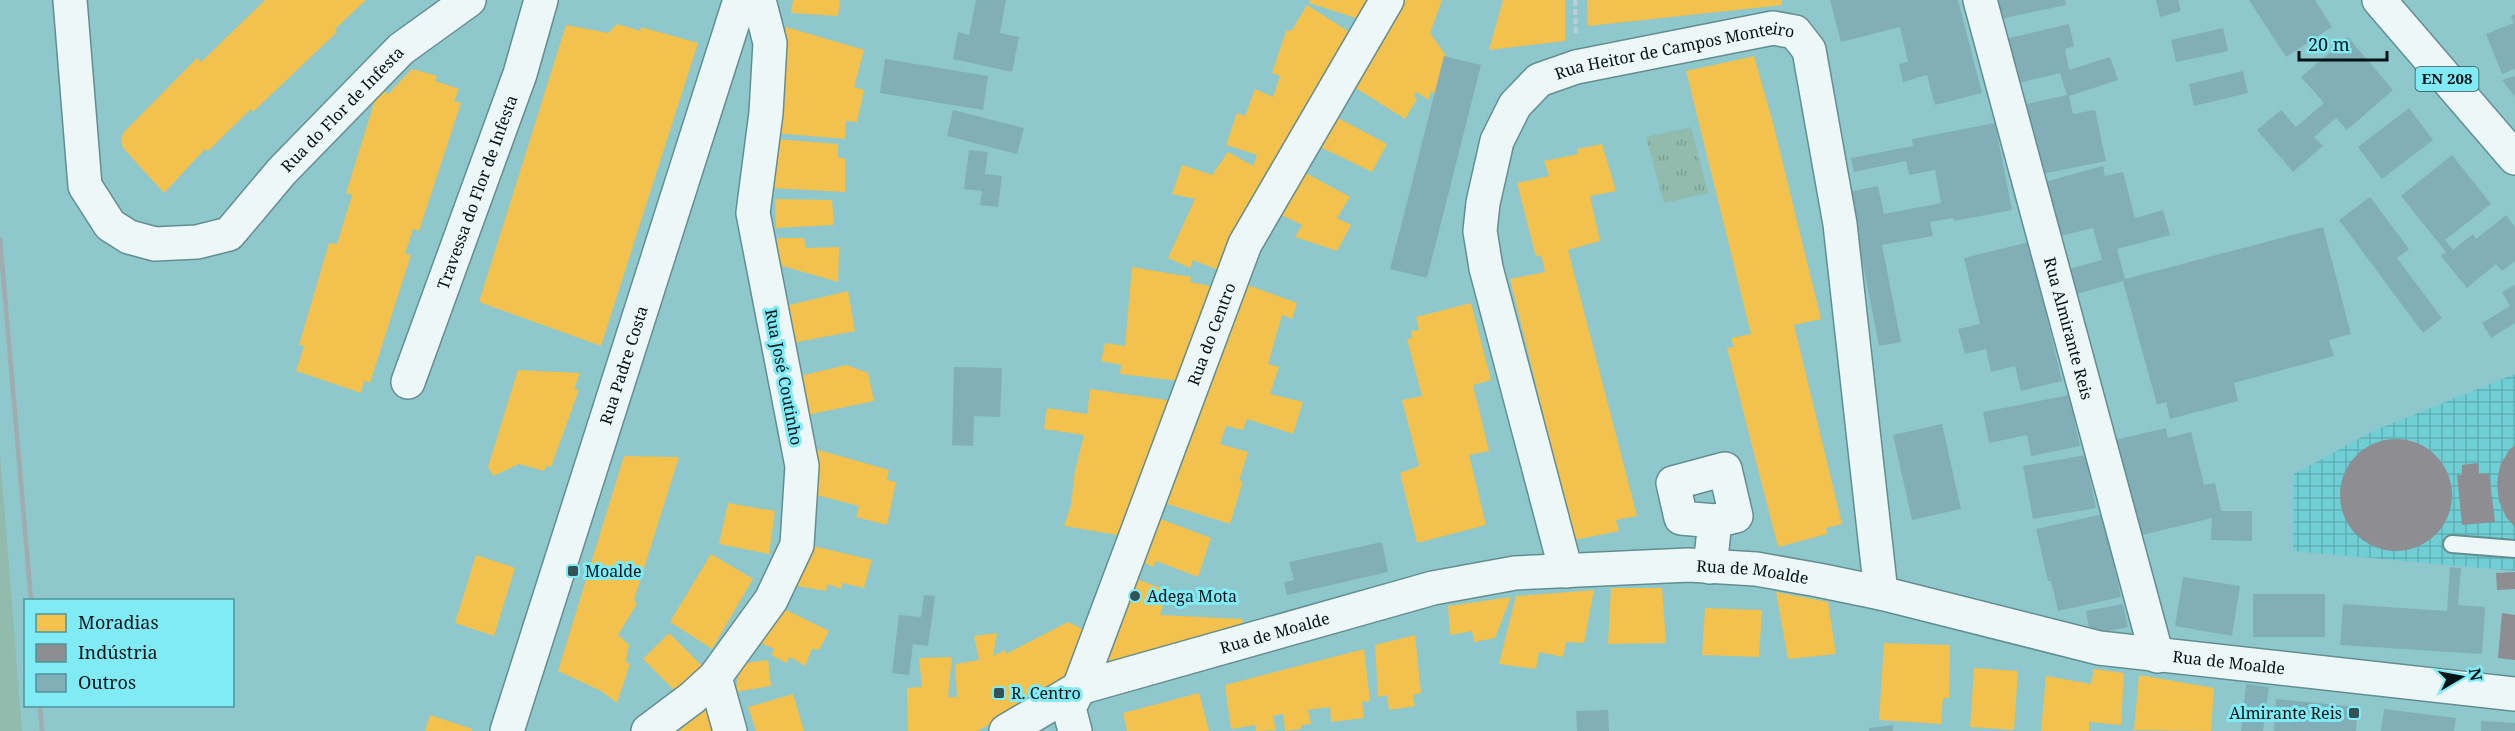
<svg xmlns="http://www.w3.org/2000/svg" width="2515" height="731" viewBox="0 0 2515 731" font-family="'Noto Serif',serif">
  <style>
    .industrial { fill: url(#industrial-grid) }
    .green { fill: #91bbac }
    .park { fill: url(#park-tufts) }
    .homes { fill: #f2c14e }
    .industry { fill: #8d8d92 }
    .building { fill: #82afb7 }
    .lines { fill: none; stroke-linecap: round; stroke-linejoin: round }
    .lane-casing { stroke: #638e91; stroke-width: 20 }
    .street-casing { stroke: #638e91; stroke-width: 36 }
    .secondary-casing { stroke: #638e91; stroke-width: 36 }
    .primary-casing { stroke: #638e91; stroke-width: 36 }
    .path { stroke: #bccecf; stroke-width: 4; stroke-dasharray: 6 3; stroke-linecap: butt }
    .lane { stroke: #eef7f7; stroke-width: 16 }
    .street { stroke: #eef7f7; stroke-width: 33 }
    .secondary { stroke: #eef7f7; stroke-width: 33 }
    .primary { stroke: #eef7f7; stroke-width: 33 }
    .rail { stroke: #a0acad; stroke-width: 4.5 }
    .poi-dot { fill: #325255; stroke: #81ebf5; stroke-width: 2 }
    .labels { text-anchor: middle; stroke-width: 6; stroke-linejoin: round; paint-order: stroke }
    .shield { fill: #81ebf5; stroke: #275458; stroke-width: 1.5 }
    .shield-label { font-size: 15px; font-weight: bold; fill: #001315 }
    .street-label { font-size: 16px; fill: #001315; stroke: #81ebf5 }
    .poi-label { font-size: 16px; fill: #001315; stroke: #81ebf5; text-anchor: start }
  </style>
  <defs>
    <pattern id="industrial-grid" width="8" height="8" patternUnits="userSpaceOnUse" patternTransform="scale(1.5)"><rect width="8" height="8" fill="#70ced5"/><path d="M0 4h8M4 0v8" fill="none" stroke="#5fb0b6"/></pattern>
    <pattern id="park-tufts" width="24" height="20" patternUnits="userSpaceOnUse" patternTransform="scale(1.5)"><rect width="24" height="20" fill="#91bbac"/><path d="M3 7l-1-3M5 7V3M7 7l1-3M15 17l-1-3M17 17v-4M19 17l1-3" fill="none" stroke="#7ba093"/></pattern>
  </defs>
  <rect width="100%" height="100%" fill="#8ec8cc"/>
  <path class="industrial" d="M2515 374V571L2293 551 2294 474 2373 431Z"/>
  <path class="green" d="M0 454 22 731H0Z"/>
  <path class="park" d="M1691 127 1708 193 1664 203 1646 137Z"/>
  <g class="homes">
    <path d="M265 0H366L335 29 337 32 253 112 251 109 208 151 205 149 164 193 123 148 121 139 124 132 197 58 201 62Z"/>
    <path d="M793 0H840L838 16 791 13Z"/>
    <path d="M1310 0H1371L1362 20 1309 3Z"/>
    <path d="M1399 0H1442L1430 33 1449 60 1439 96 1431 91 1429 100 1416 92 1414 96 1417 99 1405 119 1354 87Z"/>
    <path d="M1503 0H1565V41L1489 50Z"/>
    <path d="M1587 0H1782V5L1588 26Z"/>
    <path d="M1307 5 1357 37 1223 272 1193 260 1190 268 1168 258 1195 199 1172 194 1182 165 1212 175 1228 152 1253 166 1257 155 1226 145 1237 113 1245 116 1255 89 1273 97 1280 76 1272 73 1286 31 1292 30Z"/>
    <path d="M617 24 640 31 641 27 698 43 601 346 479 302 566 25 608 33Z"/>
    <path d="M786 27 864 50 854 87 864 90 857 122 846 121 845 139 774 133Z"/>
    <path d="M1754 56 1773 123 1821 319 1794 325 1842 524 1826 528 1827 534 1778 547 1727 348 1734 347 1731 338 1751 334 1686 71Z"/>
    <path d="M412 69 437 76 435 81 459 89 454 101 461 103 419 231 413 229 405 254 411 255 370 383 364 381 361 393 296 371 304 346 299 345 329 243 337 244 352 195 346 193 376 97 381 90 388 94Z"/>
    <path d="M1334 116 1387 144 1372 172 1316 145Z"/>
    <path d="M776 139 838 144V157L845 159V192L772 188Z"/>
    <path d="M1602 144 1616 191 1590 196 1600 241 1568 250 1637 516 1616 520 1619 531 1574 540 1510 279 1545 272 1541 255 1536 257 1517 183 1549 176 1544 161 1578 154 1577 149Z"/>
    <path d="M1302 171 1350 197 1337 218 1351 225 1337 251 1295 237 1302 225 1277 213Z"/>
    <path d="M775 199 832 200 834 225 776 228Z"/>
    <path d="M777 238H804L806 248 839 247 838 282 779 265Z"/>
    <path d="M1132 267 1191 277 1190 282 1215 287 1180 381 1120 374 1121 365 1101 361 1105 343 1125 346Z"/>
    <path d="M1242 283 1297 303 1292 319 1282 315 1268 364 1279 367 1270 394 1303 402 1293 434 1247 419 1243 430 1226 426 1220 444 1248 452 1239 481H1243L1230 524 1161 502Z"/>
    <path d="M848 291 855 331 792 343 785 306Z"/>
    <path d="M1471 303 1491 380 1473 385 1489 451 1469 455 1486 525 1417 543 1400 473 1419 466 1402 400 1422 396 1407 339 1412 338 1411 331 1419 330 1416 317Z"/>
    <path d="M846 365 868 373 874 401 807 415 800 376Z"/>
    <path d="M518 370 580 373 574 389 579 390 551 467 546 466 544 471 519 464 493 476 488 467Z"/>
    <path d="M1090 389 1173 401 1142 483 1117 535 1064 526 1071 505 1075 471 1084 435 1044 429 1047 408 1087 414Z"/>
    <path d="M815 449 889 470 887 480 896 482 887 525 856 517 859 506 816 495Z"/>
    <path d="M624 456 679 457 634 600 637 604 618 635 629 645 626 662 630 664 617 703 601 691 558 671Z"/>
    <path d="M728 503 775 511 769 554 719 544Z"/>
    <path d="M1155 517 1211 538 1198 577 1156 561 1153 567 1136 559Z"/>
    <path d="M809 545 872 560 864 588 842 583 841 589 828 584 826 591 797 586Z"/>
    <path d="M711 554 753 579 712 649 670 622Z"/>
    <path d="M476 555 515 568 494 636 455 623Z"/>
    <path d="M1130 577 1167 590 1160 615 1243 619 1239 632 1111 667 1101 654Z"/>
    <path d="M1611 588H1662L1666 643 1608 644Z"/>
    <path d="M1594 590 1584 643 1566 642 1563 657 1539 652 1536 669 1499 664 1516 596Z"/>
    <path d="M1776 592 1828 602 1836 654 1788 659Z"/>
    <path d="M1511 597 1495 638 1474 642 1472 631 1450 635 1448 606Z"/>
    <path d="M780 607 829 631 819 650 812 649 805 666 790 657 786 663 771 655 774 649 759 642Z"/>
    <path d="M1705 608 1762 610 1759 657 1702 655Z"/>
    <path d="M1068 622 1086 631 1066 683 977 731H908L907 688 922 687 919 658 952 657 948 697H957L955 664 979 660 974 636 997 633 993 656 1005 650 1006 654Z"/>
    <path d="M669 633 705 669 680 696 643 659Z"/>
    <path d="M1415 635 1421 693 1413 695 1415 706 1389 710 1387 695 1378 697 1375 645Z"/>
    <path d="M1884 643 1950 645 1949 698H1943L1941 724 1879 720Z"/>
    <path d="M1364 649 1370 701 1362 702 1364 718 1331 722 1330 707 1308 710 1311 724 1301 725V729L1285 731 1283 714 1273 716 1276 730 1256 731 1255 725 1231 729 1225 685Z"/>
    <path d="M768 660 771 686 735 692 738 677 745 663Z"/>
    <path d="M1974 668 2018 671 2014 730 1970 727Z"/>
    <path d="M2094 669 2124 673 2121 725 2089 722V731H2041L2046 676 2091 684Z"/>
    <path d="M2139 675 2214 688 2211 731 2134 730Z"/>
    <path d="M1199 693 1209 731H1127L1123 713Z"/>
    <path d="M793 694 804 731H756L748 707Z"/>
    <path d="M705 706 713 731H668Z"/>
    <path d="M430 715 472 729V731H425Z"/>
  </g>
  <g class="industry">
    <circle cx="2396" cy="495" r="56"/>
    <path d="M2515 445V527L2506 517 2499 501 2497 483 2500 466 2509 450Z"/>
    <path d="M2478 463 2479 474 2489 473 2495 522 2462 525 2457 475H2462V465Z"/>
    <path d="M2515 572V589L2497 590 2496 573Z"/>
    <path d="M2502 613 2515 615V660L2498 658Z"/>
  </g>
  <g class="building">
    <path d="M976 0H1006L1000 33 1019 37 1012 72 953 59 958 32 969 35Z"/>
    <path d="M1830 0H1958L1982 93 1935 105 1927 75 1903 82 1899 64 1908 62 1900 27 1841 42Z"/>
    <path d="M1991 0H2065L2066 5 1996 20Z"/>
    <path d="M2156 0H2178L2181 11 2160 17Z"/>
    <path d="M2249 0H2315L2332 27 2286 57Z"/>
    <path d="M2515 14V69L2502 74 2486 34 2514 23 2511 16Z"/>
    <path d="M2069 24 2074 46 2065 49 2069 70 2110 57 2118 80 2069 96 2073 114 2095 110 2106 161 2037 175 2022 105 2067 95 2060 73 2015 84 2005 39Z"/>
    <path d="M2223 28 2228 51 2176 62 2171 40Z"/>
    <path d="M2348 37 2393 90 2347 130 2336 118 2314 137 2323 146 2293 172 2257 130 2281 110 2296 127 2324 103 2301 77Z"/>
    <path d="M1444 56 1481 65 1427 278 1390 269Z"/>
    <path d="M885 59 988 76 983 110 880 93Z"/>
    <path d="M2243 71 2248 93 2194 106 2189 84Z"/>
    <path d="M2515 76V97L2502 80Z"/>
    <path d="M2409 108 2433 140 2382 179 2358 147Z"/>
    <path d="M953 110 1024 128 1017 154 947 136Z"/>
    <path d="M1995 123 2012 210 1954 221 1953 218 1930 222 1933 236 1882 245 1901 342 1879 346 1849 192 1878 186 1884 214 1941 203 1935 170 1909 175 1906 161 1854 172 1851 158 1913 146 1912 139Z"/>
    <path d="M969 150 988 152 985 174 1002 176 998 207 980 205 982 191 964 189Z"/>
    <path d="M2452 155 2491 204 2445 240 2453 250 2473 234 2476 239 2506 215 2515 227V261L2502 271 2496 264 2467 288 2441 256 2446 252 2401 196Z"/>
    <path d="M2103 166 2105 176 2123 172 2135 218 2163 210 2170 235 2117 249 2125 279 2323 227 2351 334 2329 340 2334 356 2234 383 2238 401 2170 419 2166 402 2157 405 2123 281 2073 295 2066 270 2102 260 2093 228 2056 237 2041 183Z"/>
    <path d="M2370 197 2409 249 2397 258 2442 318 2423 333 2339 220Z"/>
    <path d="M2029 242 2062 381 2021 391 2015 366 1991 372 1986 349 1965 354 1958 329 1980 324 1964 258Z"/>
    <path d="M2515 285V323L2491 338 2482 323 2510 306 2502 292Z"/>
    <path d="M954 367 1002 368 1000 417 974 416 973 446 952 445Z"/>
    <path d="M2069 395 2080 446 2031 456 2027 435 1989 443 1983 412Z"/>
    <path d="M1942 424 1961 509 1912 520 1893 435Z"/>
    <path d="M2166 428 2168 438 2191 432 2204 485 2215 483 2221 511H2252V541L2211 540 2212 518 2138 536 2115 440Z"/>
    <path d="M2085 455 2096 508 2033 519 2023 466Z"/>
    <path d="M2103 514 2121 597 2058 611 2051 581H2048L2036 529Z"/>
    <path d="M1382 542 1388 572 1287 595 1284 582 1294 580 1289 562Z"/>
    <path d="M2450 567 2461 568 2458 605 2485 607 2482 654 2340 645 2343 604 2447 611Z"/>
    <path d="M2183 577 2240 586 2232 636 2175 626Z"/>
    <rect x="2253" y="594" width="72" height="43"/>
    <path d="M924 595 935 596 928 646 913 644 909 675 892 673 899 615 921 617Z"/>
    <path d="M2123 604 2128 627 2090 635 2086 611Z"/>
    <path d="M2246 684 2269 687 2263 731H2241Z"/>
    <path d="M2276 699 2358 707 2356 731H2274Z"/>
    <path d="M2384 709 2456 718 2454 731H2381Z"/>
    <path d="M1608 710 1609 731H1577L1576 711Z"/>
    <path d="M2481 721 2515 723V731H2481Z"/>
    <path d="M1893 725V731H1869V728Z"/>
  </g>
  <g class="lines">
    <g class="lane-casing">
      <path id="lane" d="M2452 544 2515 549"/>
    </g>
    <g class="street-casing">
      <g id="street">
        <path id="s1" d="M70 0 85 186 110 225 129 237 155 244 197 242 229 234 282 171 401 49 469 0"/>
        <path id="s2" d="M1980 0 2157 656"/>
        <path id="s3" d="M408 382 520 74 541 0"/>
        <path d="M1710 567 1715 521 1736 516 1725 469 1673 483 1681 518 1715 521"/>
        <path id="s4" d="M1566 571 1486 268 1480 231 1483 203 1497 141 1515 105 1539 80 1576 67 1773 28 1795 32 1809 50 1840 224 1881 593"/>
        <path d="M648 731 692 698 715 677"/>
        <path d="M730 731 715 677 771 600 797 545 802 466 753 213 766 113 770 43 759 0"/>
        <path id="s5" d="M1006 731 1079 688 1433 588 1515 573 1689 565 1756 569 1818 580 1881 593 2099 648 2515 694"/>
        <path id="s6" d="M1075 731 1069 708 1079 688 1245 244 1387 0"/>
      </g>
    </g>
    <g class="secondary-casing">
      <g id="secondary">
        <path id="s7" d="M507 731 740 0"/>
      </g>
    </g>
    <g class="primary-casing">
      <path id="primary" d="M2379 0 2515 158"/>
    </g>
    <path class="path" d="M1575 0 1576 36"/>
    <use href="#lane" class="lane"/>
    <use href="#street" class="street"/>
    <use href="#secondary" class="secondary"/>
    <use href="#primary" class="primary"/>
    <g class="rail">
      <path d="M0 239 31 600"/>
      <path d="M40 706 42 731"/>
    </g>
  </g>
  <g class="poi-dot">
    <rect x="567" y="565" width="12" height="12" rx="3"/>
    <circle cx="1135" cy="596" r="6"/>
    <rect x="993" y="687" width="12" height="12" rx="3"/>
    <rect x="2348" y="707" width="12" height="12" rx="3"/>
  </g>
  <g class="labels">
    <rect class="shield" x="2415.5" y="67" width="63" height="24" rx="4.5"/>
    <g class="shield-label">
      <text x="2447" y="84">EN 208</text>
    </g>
    <g class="street-label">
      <text dy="6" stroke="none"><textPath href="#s4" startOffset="657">Rua Heitor de Campos Monteiro</textPath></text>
      <text dy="6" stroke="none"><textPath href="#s1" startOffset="526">Rua do Flor de Infesta</textPath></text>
      <text dy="6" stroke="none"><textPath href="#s3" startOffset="202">Travessa do Flor de Infesta</textPath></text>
      <text dy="6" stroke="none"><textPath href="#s2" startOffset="340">Rua Almirante Reis</textPath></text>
      <text dy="6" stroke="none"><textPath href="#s6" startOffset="424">Rua do Centro</textPath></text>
      <text dy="6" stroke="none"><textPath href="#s7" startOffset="384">Rua Padre Costa</textPath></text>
      <text transform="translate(784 377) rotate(79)" y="6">Rua José Coutinho</text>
      <text dy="6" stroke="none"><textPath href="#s5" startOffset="774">Rua de Moalde</textPath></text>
      <text dy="6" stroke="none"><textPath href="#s5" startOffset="288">Rua de Moalde</textPath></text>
      <text dy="6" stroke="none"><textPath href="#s5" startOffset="1260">Rua de Moalde</textPath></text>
    </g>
    <g class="poi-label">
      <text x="585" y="577">Moalde</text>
      <text x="1147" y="602">Adega Mota</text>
      <text x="1011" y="699">R. Centro</text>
      <text x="2342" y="719" text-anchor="end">Almirante Reis</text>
    </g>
  </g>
  <rect x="24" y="599" width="210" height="108" fill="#81ebf5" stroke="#4d959b" stroke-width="1.5"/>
  <rect x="36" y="614" width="30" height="18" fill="#f2c14e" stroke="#4d959b" stroke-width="1.5"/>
  <text x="78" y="629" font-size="18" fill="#001315">Moradias</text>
  <rect x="36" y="644" width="30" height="18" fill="#8d8d92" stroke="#4d959b" stroke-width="1.5"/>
  <text x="78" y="659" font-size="18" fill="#001315">Indústria</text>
  <rect x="36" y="674" width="30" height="18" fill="#82afb7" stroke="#4d959b" stroke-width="1.5"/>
  <text x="78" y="689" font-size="18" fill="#001315">Outros</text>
  <g transform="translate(2461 677) rotate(80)" stroke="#81ebf5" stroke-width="4.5" paint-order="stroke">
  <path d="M0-4.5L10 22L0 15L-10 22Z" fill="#001315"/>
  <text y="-9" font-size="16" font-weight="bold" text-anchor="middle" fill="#001315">N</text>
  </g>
  <path d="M2299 51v9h88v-9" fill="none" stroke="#001315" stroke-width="3"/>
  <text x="2308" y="51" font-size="18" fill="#001315" stroke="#81ebf5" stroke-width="4.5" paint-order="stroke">20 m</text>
</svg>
